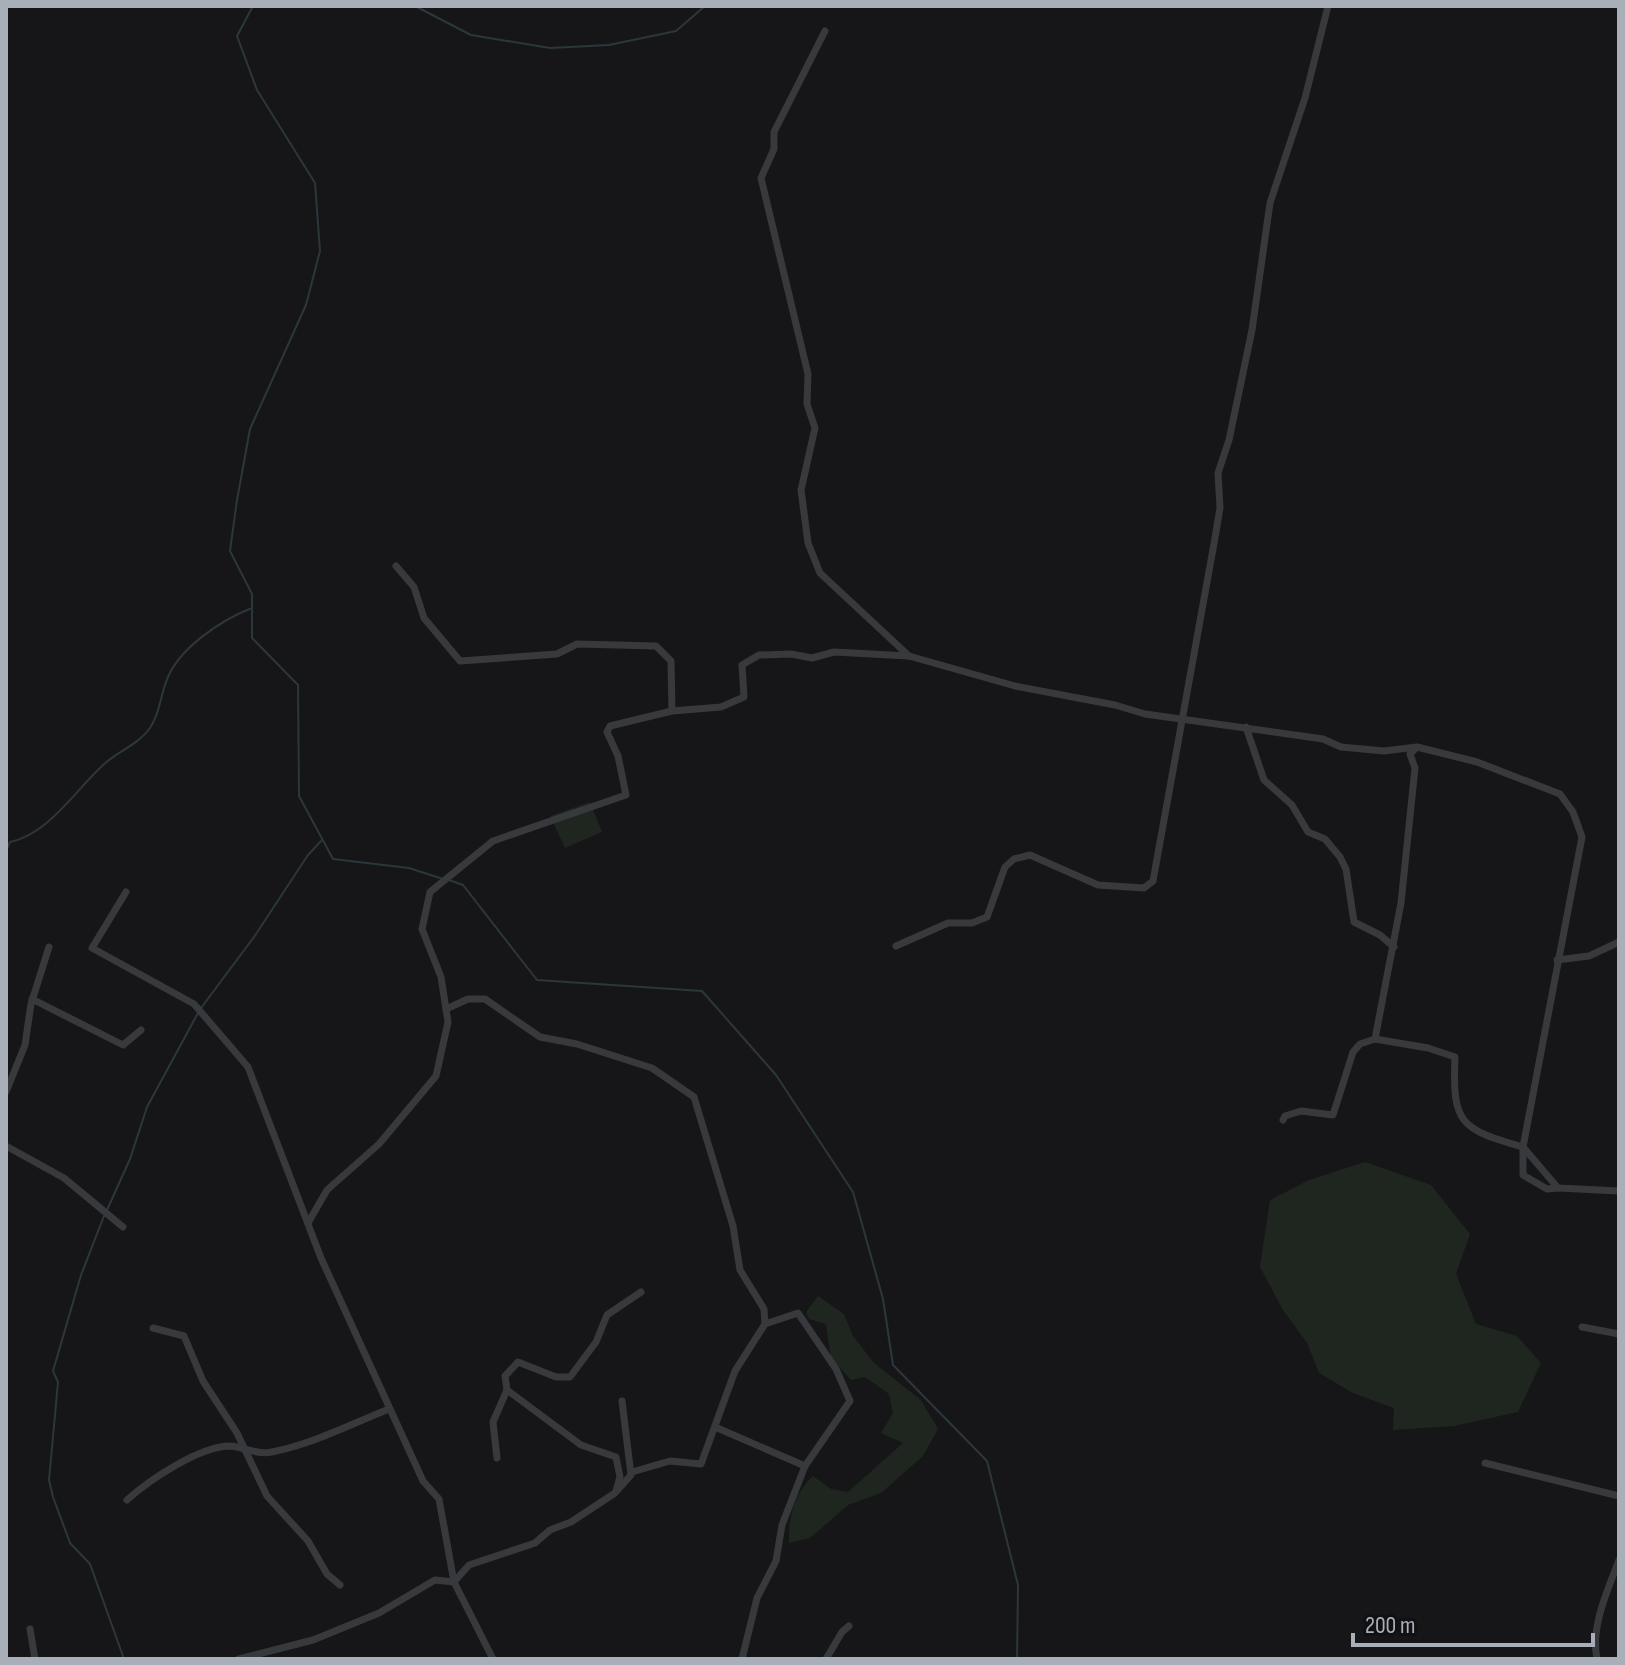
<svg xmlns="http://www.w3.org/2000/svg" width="1625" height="1665" viewBox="0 0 1625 1665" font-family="'Sofia Sans Condensed',sans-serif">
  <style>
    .green { fill: #1e261f }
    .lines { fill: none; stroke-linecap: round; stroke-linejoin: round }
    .stream { stroke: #2c373c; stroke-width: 2 }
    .minor { stroke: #37393d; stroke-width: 7 }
  </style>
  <rect width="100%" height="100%" fill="#161618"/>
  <g class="green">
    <path d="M590 802 602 832 565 848 550 816Z"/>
    <path d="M1365 1162 1431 1185 1470 1234 1456 1274 1476 1324 1517 1336 1541 1363 1518 1412 1454 1426 1393 1430 1394 1408 1353 1393 1319 1373 1307 1343 1283 1310 1260 1267 1270 1200 1309 1180Z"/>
    <path d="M818 1296 844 1314 853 1336 874 1363 921 1400 938 1429 923 1456 881 1493 848 1505 810 1538 789 1543C789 1516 793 1495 813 1476L831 1489 848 1492 903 1443 881 1433 893 1413 889 1394 865 1377 851 1380 831 1358 826 1324 809 1319 806 1312Z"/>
  </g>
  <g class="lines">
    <g class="stream">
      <path d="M253 6 237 36 257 90 315 183 320 251 306 305 250 429 237 500 230 551 252 594V638L298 685 299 796 333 859 409 868 443 879"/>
      <path d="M415 6 471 35 550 48 609 45 676 31 705 6"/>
      <path d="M6 851 10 842C48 834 74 792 102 766 116 752 138 745 150 728 160 713 160 698 166 682 177 649 221 620 252 608"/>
      <path d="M449 880 463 885 537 980 702 991 776 1075 853 1192 883 1299 893 1365 987 1461 1018 1585 1017 1659"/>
      <path d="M201 1008 254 937 308 855 321 841"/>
      <path d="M107 1210 130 1159 147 1107 198 1013"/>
      <path d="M104 1216 81 1275 53 1371 58 1382 49 1480 53 1497 70 1543 90 1564 124 1659"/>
    </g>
    <g class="minor">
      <path d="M825 31 774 132V149L761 178 808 374 807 404 815 428 801 490 808 543 820 573 909 656"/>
      <path d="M396 566 414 587 424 618 460 661 557 654 577 644 656 646 671 661 672 711 721 707 744 697 742 665 759 655 791 654 812 658 834 652 909 656 1015 686 1115 705 1145 714 1323 739 1341 747 1384 751 1417 747 1477 762 1560 794 1573 812 1582 837 1523 1147 1558 1188 1619 1191"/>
      <path d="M1246 727 1264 780 1292 805 1308 832 1325 839 1340 857 1346 869 1354 922 1380 935 1394 947"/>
      <path d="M126 892 92 948 194 1004 248 1067 321 1258 423 1481 439 1499 454 1582 493 1659"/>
      <path d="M896 946 948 923H972L987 917 1005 867 1014 859 1030 855 1098 885 1144 888 1153 881 1215 538 1220 508 1218 473 1229 440 1252 330 1270 203 1305 98 1328 6"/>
      <path d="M1557 960 1589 956 1619 942"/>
      <path d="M32 999 123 1045 141 1030"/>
      <path d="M446 1009 468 999H485L540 1037 577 1044 652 1068 694 1097 733 1226 740 1270 764 1309 765 1324 735 1371 701 1464 670 1461 632 1472"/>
      <path d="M1375 1039 1428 1048 1455 1057C1452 1125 1461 1129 1523 1147V1175L1547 1189 1558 1188"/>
      <path d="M6 1092 25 1045 31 1004 49 947"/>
      <path d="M1283 1120 1285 1116 1301 1111 1333 1115 1353 1052 1360 1044 1375 1039 1401 903 1415 768 1410 754 1415 749"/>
      <path d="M6 1146 64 1178 123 1227"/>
      <path d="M308 1223 327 1190 379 1144 436 1076 448 1022 441 977 422 929 430 892 493 841 626 795 618 756 607 732 610 726 672 711"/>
      <path d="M1582 1327 1619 1334"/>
      <path d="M153 1328 184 1336 203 1381 237 1433 267 1496 308 1541 327 1574 340 1585"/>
      <path d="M507 1390 581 1445 616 1457 620 1477 616 1491"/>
      <path d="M715 1427 805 1466"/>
      <path d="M497 1458 493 1422 507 1390 505 1376 518 1362 556 1377H570L596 1342 607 1315 641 1292"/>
      <path d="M1485 1463 1619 1496"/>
      <path d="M127 1500C149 1480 200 1446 230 1446 245 1447 256 1455 272 1452 315 1443 349 1425 389 1409"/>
      <path d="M30 1629 35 1659"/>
      <path d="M239 1659 313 1640 379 1613 435 1580 454 1582 469 1565 535 1543 550 1530 571 1522 615 1493 631 1475 622 1401"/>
      <path d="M742 1659 757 1598 776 1561 782 1525 805 1466 850 1401 836 1369 798 1313 765 1324"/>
      <path d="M826 1659 842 1632 849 1626"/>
      <path d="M1597 1659C1590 1627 1608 1590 1619 1560"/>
    </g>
  </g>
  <rect width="1625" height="1665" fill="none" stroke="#a8afb8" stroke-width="16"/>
  <path d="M1353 1633v12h240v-12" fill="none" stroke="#a8afb8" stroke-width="4"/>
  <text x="1365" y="1633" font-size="24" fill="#a8afb8" stroke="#111113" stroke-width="6" paint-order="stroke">200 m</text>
</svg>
